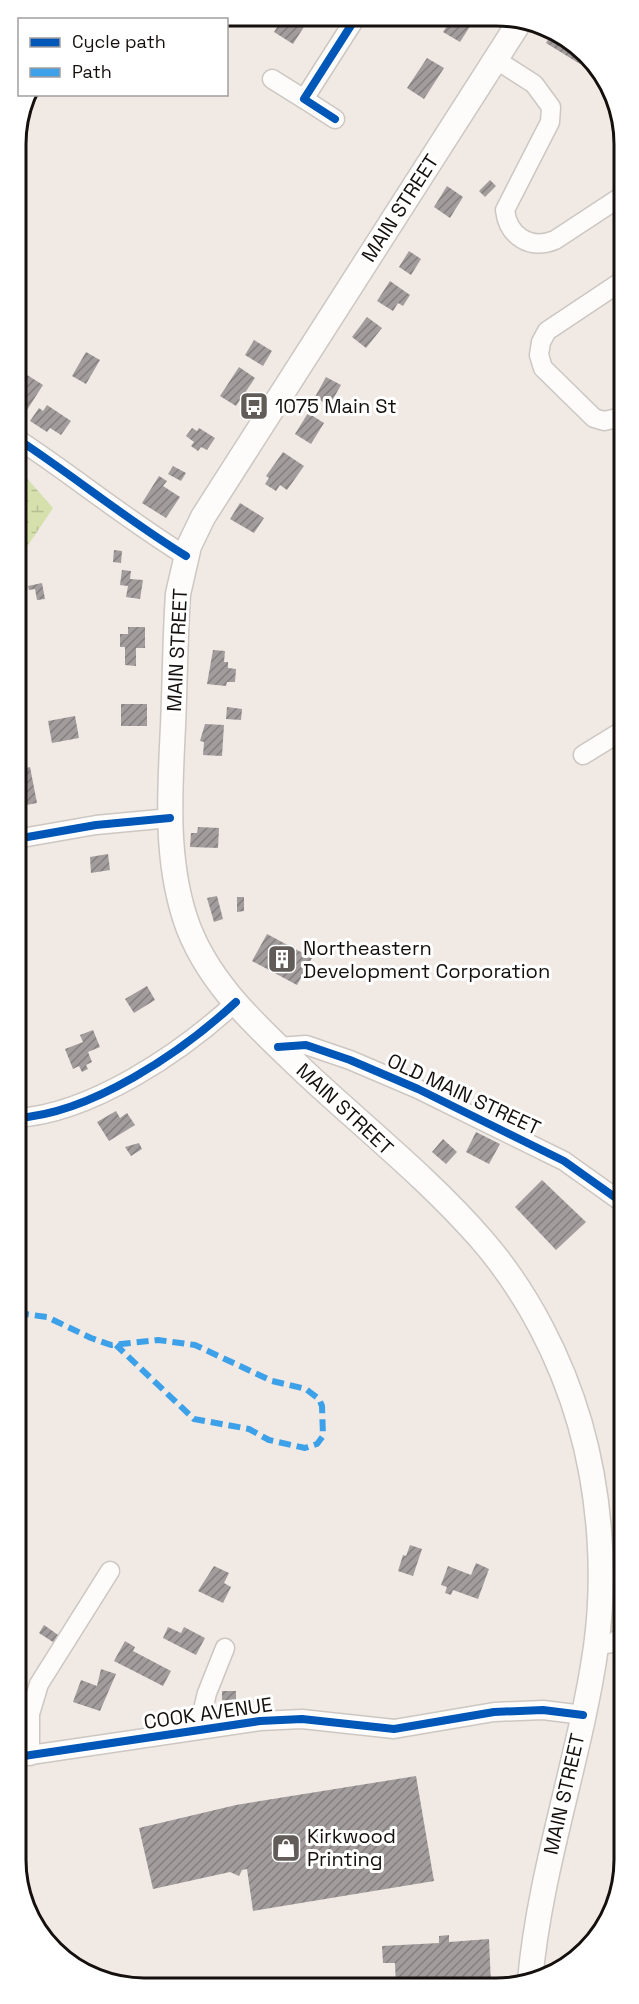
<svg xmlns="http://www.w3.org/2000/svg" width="639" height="2004" viewBox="0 0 639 2004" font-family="'Space Grotesk',sans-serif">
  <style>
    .wetland { fill: url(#wetland-marsh) }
    .building { fill: url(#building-hatch) }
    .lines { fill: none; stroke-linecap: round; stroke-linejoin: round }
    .minor-casing { stroke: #cdc7c2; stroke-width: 21 }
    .major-casing { stroke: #cdc7c2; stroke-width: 27 }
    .minor { stroke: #fdfcfb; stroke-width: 18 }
    .major { stroke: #fdfcfb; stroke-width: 24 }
    .quiet { stroke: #3da1e9; stroke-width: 6; stroke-dasharray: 12 6; stroke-linecap: butt }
    .cycleway-casing { stroke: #fff; stroke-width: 11 }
    .cycleway { stroke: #0057b8; stroke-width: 8 }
    .labels { text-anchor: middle; stroke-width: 6; stroke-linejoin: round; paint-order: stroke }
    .street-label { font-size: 20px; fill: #15100d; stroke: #fff }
    .poi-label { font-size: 20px; fill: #15100d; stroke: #fff; text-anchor: start }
    .rim { fill: none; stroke: #15100d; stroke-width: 3 }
  </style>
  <defs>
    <pattern id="wetland-marsh" width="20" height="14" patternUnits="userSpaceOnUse" patternTransform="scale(1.5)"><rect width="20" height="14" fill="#d5e0ac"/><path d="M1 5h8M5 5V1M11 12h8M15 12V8" fill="none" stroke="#b6bf93"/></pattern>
    <pattern id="building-hatch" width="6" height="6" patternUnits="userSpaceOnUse" patternTransform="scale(1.5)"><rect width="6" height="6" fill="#a29d9c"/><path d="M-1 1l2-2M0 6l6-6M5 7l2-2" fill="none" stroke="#837f7e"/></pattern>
  </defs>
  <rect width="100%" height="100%" fill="#f0e9e4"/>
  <path class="wetland" d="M16 466 53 508 16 563Z"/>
  <g class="building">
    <path d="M284 16H311L293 44 274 32Z"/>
    <path d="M453 17H476L460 42 443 32Z"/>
    <path d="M551 34 587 53 580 64 546 43Z"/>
    <path d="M427 58 444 68 424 99 407 88Z"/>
    <path d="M490 180 496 186 485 197 479 191Z"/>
    <path d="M447 186 463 197 450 218 434 207Z"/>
    <path d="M409 251 421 259 411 275 399 267Z"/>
    <path d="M390 281 410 295 403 306 398 303 393 311 377 301Z"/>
    <path d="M367 317 382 328 366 348 352 337Z"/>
    <path d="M254 340 272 351 263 366 245 355Z"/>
    <path d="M86 352 100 360 86 384 72 376Z"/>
    <path d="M239 367 255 378 236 406 220 396Z"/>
    <path d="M16 368 43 385 27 410 16 402Z"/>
    <path d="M326 377 341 385 329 406 315 397Z"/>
    <path d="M47 405 71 421 61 435 50 428 47 432 30 421 39 408 43 411Z"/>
    <path d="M308 413 324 423 311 444 295 434Z"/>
    <path d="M192 428 197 431 199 428 215 438 207 450 201 447 198 451 191 446 194 442 186 436Z"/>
    <path d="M283 452 304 466 287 490 280 485 276 491 265 484 269 478 266 476Z"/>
    <path d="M173 466 186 473 181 481 168 474Z"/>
    <path d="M159 476 167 481 163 486 180 497 166 518 142 503Z"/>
    <path d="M240 503 264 518 254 533 230 519Z"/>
    <path d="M114 550 122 551 121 563 113 562Z"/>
    <path d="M122 570 131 571 130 579 143 580 140 599 126 597 128 586 120 585Z"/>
    <path d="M42 583 45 599 37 600 35 589 29 590 28 586Z"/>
    <path d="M128 627H145V648H136V666L125 665V647H120V634H128Z"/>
    <path d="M213 650 225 651 224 662H228V668L236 669 235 682H227L226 686 207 684Z"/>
    <rect x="121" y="704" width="26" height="22"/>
    <path d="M227 707 242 709 241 720 226 719Z"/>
    <path d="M75 716 79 738 52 743 48 721Z"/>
    <path d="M205 724 224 725 222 756 203 755 204 742 200 741Z"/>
    <path d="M16 761 19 770 30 767 37 803 16 807Z"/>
    <path d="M198 827 219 828 218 848 190 847 191 833H197Z"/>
    <path d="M108 854 110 870 91 873 90 857Z"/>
    <path d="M217 896 223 919 214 922 207 898Z"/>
    <path d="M237 897H244V911L237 912Z"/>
    <path d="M267 934 312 958 297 985 252 961Z"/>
    <path d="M147 986 155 1000 134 1013 125 999Z"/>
    <path d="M93 1030 100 1047 88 1052 92 1062 86 1065 88 1069 82 1072 79 1066 73 1069 65 1049 83 1042 80 1035Z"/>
    <path d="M116 1111 120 1118 127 1113 135 1125 109 1141 97 1122Z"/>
    <path d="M476 1132 500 1144 489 1164 466 1152Z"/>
    <path d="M443 1139 457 1152 446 1164 432 1152Z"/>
    <path d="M139 1143 142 1149 131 1156 125 1147Z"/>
    <path d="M542 1180 586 1222 556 1250 515 1207Z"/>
    <path d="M410 1545 422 1549 413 1576 398 1571 403 1555 406 1556Z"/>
    <path d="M476 1563 489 1569 478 1599 453 1590 451 1595 445 1593 447 1587 441 1585 448 1566 471 1575Z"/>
    <path d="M214 1566 229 1573 224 1583 231 1587 223 1603 198 1591Z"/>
    <path d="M44 1625 61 1637 56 1644 39 1633Z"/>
    <path d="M168 1627 181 1633 184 1627 205 1638 196 1655 163 1638Z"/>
    <path d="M125 1641 135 1647 133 1651 171 1671 163 1686 114 1661Z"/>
    <path d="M101 1669 116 1674 100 1711 73 1702 81 1680 97 1686Z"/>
    <path d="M222 1691H236V1701L222 1700Z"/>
    <path d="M416 1776 434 1881 253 1911 247 1869 242 1870 239 1876 230 1872 153 1889 139 1828 236 1805Z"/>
    <path d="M598 1932 592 1945 586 1949 585 1936Z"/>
    <path d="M449 1935V1942L489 1939 491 1985 396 1987 395 1963H383L382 1946 439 1943V1936Z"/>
  </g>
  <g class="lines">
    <g class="minor-casing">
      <g id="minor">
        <path d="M495 59 534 84 551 107 550 122 505 210C508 237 531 250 555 240L622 196"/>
        <path d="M272 79 304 99"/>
        <path d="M335 119 304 99 357 16"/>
        <path d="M622 281 547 331 541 342 539 355 543 368 594 418 604 421 622 417"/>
        <path d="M16 438C74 476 127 520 186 556"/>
        <path d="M583 755 622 731"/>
        <path d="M16 839 96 825 170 818"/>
        <path d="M278 1047 306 1045 350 1060 418 1089 564 1161 623 1203"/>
        <path d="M16 1118C91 1114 182 1052 236 1002"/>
        <path d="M596 1645 613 1643 623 1635"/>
        <path d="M198 1730 207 1693 225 1648"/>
        <path d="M30 1756V1714L39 1684 110 1571"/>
        <path d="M17 1757 260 1721 302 1719 394 1729 494 1712 543 1710 583 1715"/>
      </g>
    </g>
    <g class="major-casing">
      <path id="major" d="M522 18 203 517 189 546 178 594C175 638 175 682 173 726 170 790 165 856 185 918 206 983 260 1029 308 1075 366 1129 430 1180 482 1240 527 1292 561 1358 580 1424 600 1494 606 1574 596 1647 580 1759 540 1867 530 1981"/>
    </g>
    <use href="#minor" class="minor"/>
    <use href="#major" class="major"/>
    <path class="quiet" d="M17 1313 47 1317 91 1338 111 1345 158 1340 195 1345 272 1381 306 1389 319 1399 322 1406 323 1436 317 1444 305 1448 269 1440 249 1429 194 1419 116 1345"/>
    <g class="cycleway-casing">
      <g id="cycleway">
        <path d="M335 119 304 99 357 16"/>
        <path d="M16 438C74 476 127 520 186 556"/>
        <path d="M16 839 96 825 170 818"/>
        <path d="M278 1047 306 1045 350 1060 418 1089 564 1161 623 1203"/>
        <path d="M16 1118C91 1114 182 1052 236 1002"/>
        <path d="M17 1757 260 1721 302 1719 394 1729 494 1712 543 1710 583 1715"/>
      </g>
    </g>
    <use href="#cycleway" class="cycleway"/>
  </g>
  <defs>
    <g id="bus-square" transform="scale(1.5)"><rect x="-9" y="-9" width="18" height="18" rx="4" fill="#625c58" stroke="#fff"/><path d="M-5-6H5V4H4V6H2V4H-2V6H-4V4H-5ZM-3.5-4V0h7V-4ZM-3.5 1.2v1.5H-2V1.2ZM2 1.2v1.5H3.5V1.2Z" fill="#fff"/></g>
    <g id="building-square" transform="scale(1.5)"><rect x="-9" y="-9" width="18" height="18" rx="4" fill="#625c58" stroke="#fff"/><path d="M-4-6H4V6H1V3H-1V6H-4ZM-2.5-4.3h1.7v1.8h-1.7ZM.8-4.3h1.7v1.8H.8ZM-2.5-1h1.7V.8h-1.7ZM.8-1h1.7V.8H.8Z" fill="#fff"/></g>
    <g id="shop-square" transform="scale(1.5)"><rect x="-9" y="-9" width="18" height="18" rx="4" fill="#625c58" stroke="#fff"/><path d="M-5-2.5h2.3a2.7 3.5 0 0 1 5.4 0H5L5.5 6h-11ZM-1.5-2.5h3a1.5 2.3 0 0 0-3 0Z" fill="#fff"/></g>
  </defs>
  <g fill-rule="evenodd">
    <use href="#bus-square" x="254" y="406"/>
    <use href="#building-square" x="282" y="959"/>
    <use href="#shop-square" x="286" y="1848"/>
  </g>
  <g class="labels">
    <g class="street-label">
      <text transform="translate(400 208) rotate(-57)" y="7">MAIN STREET</text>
      <text transform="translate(177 650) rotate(-87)" y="7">MAIN STREET</text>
      <text transform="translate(464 1094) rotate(25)" y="7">OLD MAIN STREET</text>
      <text transform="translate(345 1109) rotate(43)" y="7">MAIN STREET</text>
      <text transform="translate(208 1713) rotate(-8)" y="7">COOK AVENUE</text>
      <text transform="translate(564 1794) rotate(-77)" y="7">MAIN STREET</text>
    </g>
    <g class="poi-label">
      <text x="275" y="413">1075 Main St</text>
      <text x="303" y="955">Northeastern<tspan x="303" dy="23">Development Corporation</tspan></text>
      <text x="307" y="1843">Kirkwood<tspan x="307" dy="23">Printing</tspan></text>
    </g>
  </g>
  <path d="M0 0H639V2004H0ZM144 26H496A118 118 0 0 1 614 144V1860A118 118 0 0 1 496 1978H144A118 118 0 0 1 26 1860V144A118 118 0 0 1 144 26Z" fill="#fff" fill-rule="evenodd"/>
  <path class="rim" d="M144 26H496A118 118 0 0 1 614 144V1860A118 118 0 0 1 496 1978H144A118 118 0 0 1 26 1860V144A118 118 0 0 1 144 26Z"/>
  <rect x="18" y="18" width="210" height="78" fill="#ffffff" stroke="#a19f9e" stroke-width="1.5"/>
  <rect x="30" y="38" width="30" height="9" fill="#0057b8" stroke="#a19f9e" stroke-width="1.5"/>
  <text x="72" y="48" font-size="18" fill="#15100d">Cycle path</text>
  <rect x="30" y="68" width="30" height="9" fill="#3da1e9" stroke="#a19f9e" stroke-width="1.5"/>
  <text x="72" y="78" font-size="18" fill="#15100d">Path</text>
</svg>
